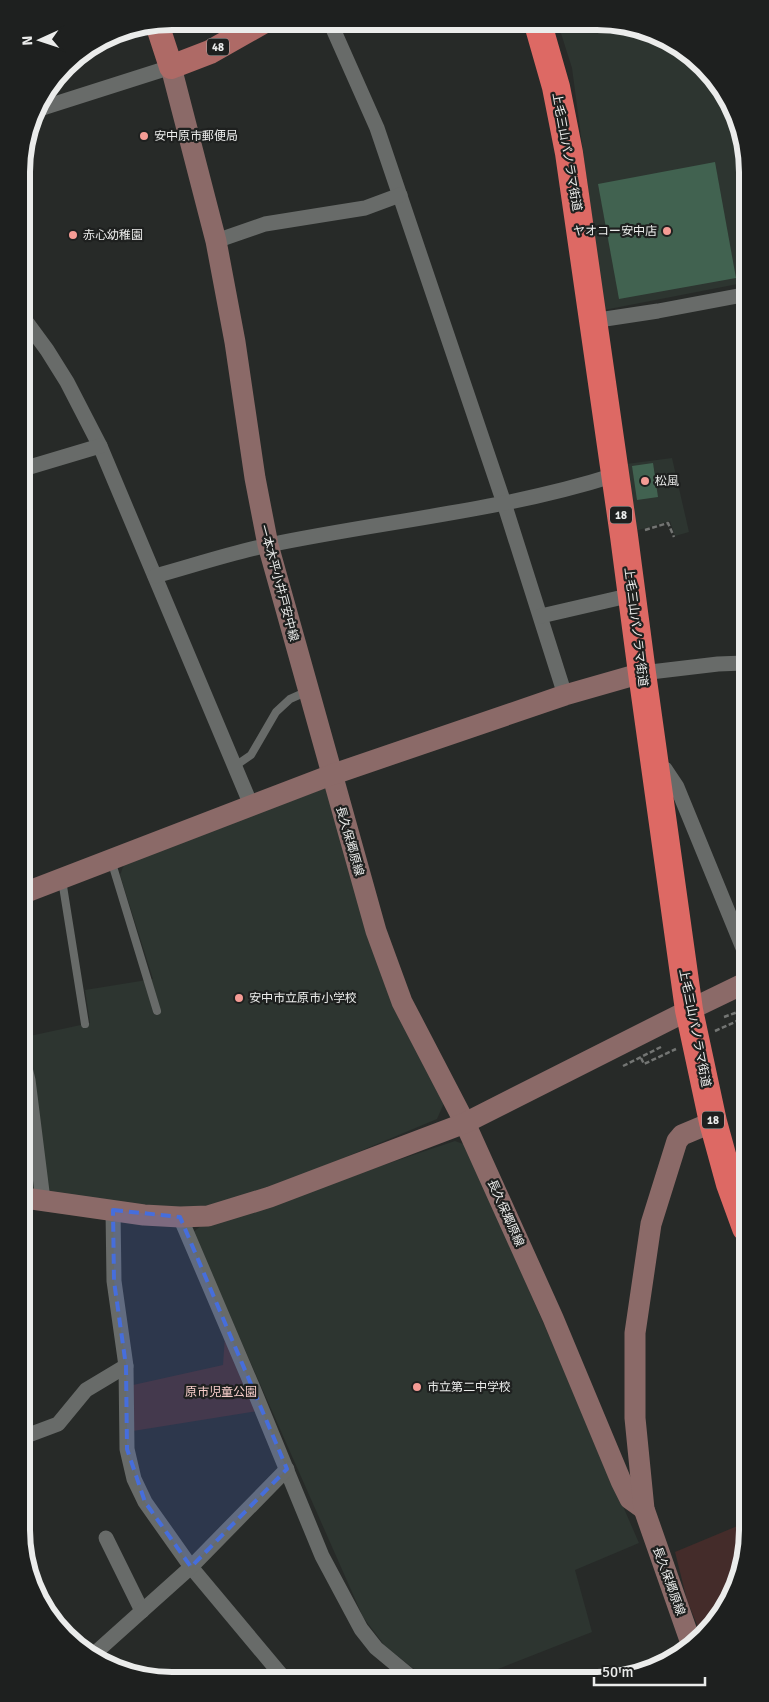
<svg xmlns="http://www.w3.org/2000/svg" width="769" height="1702" viewBox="0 0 769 1702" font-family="Signika,'Noto Sans JP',sans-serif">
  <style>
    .built { fill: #2d3530 }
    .green { fill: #442c2a }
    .building { fill: #416250 }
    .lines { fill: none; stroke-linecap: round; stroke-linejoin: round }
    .path { stroke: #737573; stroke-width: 2.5; stroke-dasharray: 5 2.5; stroke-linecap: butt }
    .lane { stroke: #686b69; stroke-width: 8 }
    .street { stroke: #686b69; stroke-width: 15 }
    .secondary { stroke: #8b6a68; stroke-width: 21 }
    .primary { stroke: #ae6a66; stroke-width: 24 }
    .highway { stroke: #dd6964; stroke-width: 28 }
    .marked { fill: #466edc; fill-opacity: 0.2; stroke: #466edc; stroke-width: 4; stroke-dasharray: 10 6; stroke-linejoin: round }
    .poi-dot { fill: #f59c95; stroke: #1e201f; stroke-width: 2 }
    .labels { text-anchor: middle; stroke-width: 4.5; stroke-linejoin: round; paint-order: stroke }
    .shield { fill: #1e201f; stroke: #aeafae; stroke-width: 1 }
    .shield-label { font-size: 11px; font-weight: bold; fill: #ebeceb }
    .poi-label { font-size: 12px; fill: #ebeceb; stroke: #1e201f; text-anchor: start }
    .street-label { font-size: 12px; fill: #ebeceb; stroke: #1e201f }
    .park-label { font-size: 12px; fill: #f7cdc9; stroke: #1e201f }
    .rim { fill: none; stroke: #ebeceb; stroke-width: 6 }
  </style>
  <rect width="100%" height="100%" fill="#272a28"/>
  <g class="built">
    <path d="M558 24H626L697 59 723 88 743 133V283L604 310 572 68Z"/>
    <path d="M672 458 689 532 675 536 670 521 635 531 626 464Z"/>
    <path d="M328 787 444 1103 437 1119 267 1190 207 1210H185L48 1192 32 1079 25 1051V1037L90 1023 85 990 153 979 120 875 125 862Z"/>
    <path d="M25 1092 38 1192 25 1190Z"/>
    <path d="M455 1141 466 1145 639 1543 575 1570 592 1632 493 1671 474 1676 421 1677 419 1673 385 1646 363 1617 193 1232 201 1226Z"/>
  </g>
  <g class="green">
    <path d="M225 1335 257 1411 133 1431V1385L223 1365Z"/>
    <path d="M747 1522C748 1562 733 1610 702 1637L687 1600 675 1552Z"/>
  </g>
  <g class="building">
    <path d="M715 162 736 278 619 299 598 184Z"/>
    <path d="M653 463 658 497 637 500 632 466Z"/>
  </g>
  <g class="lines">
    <g class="path">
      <path d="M645 530 668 523 674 537"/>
      <path d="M724 1017 746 1009"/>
      <path d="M715 1031 746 1017"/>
      <path d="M641 1058 644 1064 676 1049"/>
      <path d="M623 1066 663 1046"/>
    </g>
    <g class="lane">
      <path d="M235 766 251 755 276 712 290 699 308 691"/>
      <path d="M111 860 157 1011"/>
      <path d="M62 880 85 1024"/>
    </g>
    <g class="street">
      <path d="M330 22 377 128 504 503 565 695"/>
      <path d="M36 110 171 67"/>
      <path d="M216 241 265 224 365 208 400 195"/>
      <path d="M22 316 47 350 67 382 100 446 251 805"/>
      <path d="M592 321 658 311 743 295"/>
      <path d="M23 469 100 446"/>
      <path d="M155 576C192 566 230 553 269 545 384 521 502 511 615 475"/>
      <path d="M541 616 632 595"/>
      <path d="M642 673 718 664 744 663"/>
      <path d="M656 771 665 769 677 787 745 953"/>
      <path d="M25 1068 28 1080 43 1200"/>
      <path d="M113 1210 114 1281 126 1366 127 1449 134 1479 145 1502 191 1567 283 1677"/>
      <path d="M180 1217 253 1388 322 1556 361 1629 376 1648 411 1677"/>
      <path d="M26 1436 58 1424 86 1390 126 1366"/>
      <path d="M106 1538 142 1611"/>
      <path d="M94 1654 191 1567 287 1469"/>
    </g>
    <g class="secondary">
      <path d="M171 67 216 241 235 342 255 478 268 545 376 931 402 1002 465 1123 553 1318 621 1481 630 1499 644 1509"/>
      <path d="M24 893 331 775 565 695 642 673"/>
      <path d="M25 1198 144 1215 180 1217 208 1216 270 1197 465 1123 689 1010 745 983"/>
      <path d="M692 1646 644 1509 635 1418V1333L651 1224 677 1141 682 1135 713 1122"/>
    </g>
    <path class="primary" d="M157 24 171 67 210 52 263 22"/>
    <path class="highway" d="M538 24 556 87 569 153 624 536 642 673 689 1010 713 1122 730 1184 746 1228"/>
  </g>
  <path class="marked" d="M113 1210 180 1217 287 1469 191 1567 145 1502 127 1449 126 1366 114 1281Z"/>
  <g class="poi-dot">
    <circle cx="144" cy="136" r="5"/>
    <circle cx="667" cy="231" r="5"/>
    <circle cx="73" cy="235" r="5"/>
    <circle cx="645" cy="481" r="5"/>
    <circle cx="239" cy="998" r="5"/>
    <circle cx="417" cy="1387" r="5"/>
  </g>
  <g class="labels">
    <g class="shield">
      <rect x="207" y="38.5" width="22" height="17" rx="4"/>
      <rect x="610" y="506.5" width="22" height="17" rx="4"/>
      <rect x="702" y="1111.5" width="22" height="17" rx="4"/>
    </g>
    <g class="shield-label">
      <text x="218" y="51">48</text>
      <text x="621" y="519">18</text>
      <text x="713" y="1124">18</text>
    </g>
    <g class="poi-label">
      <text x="154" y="140">安中原市郵便局</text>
      <text x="657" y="235" text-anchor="end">ヤオコー安中店</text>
      <text x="83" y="239">赤心幼稚園</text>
      <text x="655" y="485">松風</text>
      <text x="249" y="1002">安中市立原市小学校</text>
      <text x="427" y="1391">市立第二中学校</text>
    </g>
    <g class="street-label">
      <text transform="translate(567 152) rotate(80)" y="4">上毛三山パノラマ街道</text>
      <text transform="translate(279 583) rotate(75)" y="4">一本木平小井戸安中線</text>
      <text transform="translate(636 627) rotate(83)" y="4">上毛三山パノラマ街道</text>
      <text transform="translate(350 841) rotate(74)" y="4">長久保郷原線</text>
      <text transform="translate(695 1028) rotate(79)" y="4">上毛三山パノラマ街道</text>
      <text transform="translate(506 1213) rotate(66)" y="4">長久保郷原線</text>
      <text transform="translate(669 1581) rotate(70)" y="4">長久保郷原線</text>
    </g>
    <g class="park-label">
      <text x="221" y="1396">原市児童公園</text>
    </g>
  </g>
  <path d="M0 0H769V1702H0ZM172 30H597A142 142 0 0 1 739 172V1530A142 142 0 0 1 597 1672H172A142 142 0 0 1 30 1530V172A142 142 0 0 1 172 30Z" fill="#1e201f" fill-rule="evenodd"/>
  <path class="rim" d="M172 30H597A142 142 0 0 1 739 172V1530A142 142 0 0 1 597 1672H172A142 142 0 0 1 30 1530V172A142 142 0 0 1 172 30Z"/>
  <g transform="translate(40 40) rotate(267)" stroke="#1e201f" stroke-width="4" paint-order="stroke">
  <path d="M0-4L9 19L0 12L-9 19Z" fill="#ebeceb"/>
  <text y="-8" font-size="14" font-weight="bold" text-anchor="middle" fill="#ebeceb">N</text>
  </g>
  <path d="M594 1677v8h111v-8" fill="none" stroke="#ebeceb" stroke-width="2.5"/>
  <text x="602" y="1677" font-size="15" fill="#ebeceb" stroke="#1e201f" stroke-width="4" paint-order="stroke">50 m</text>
</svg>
